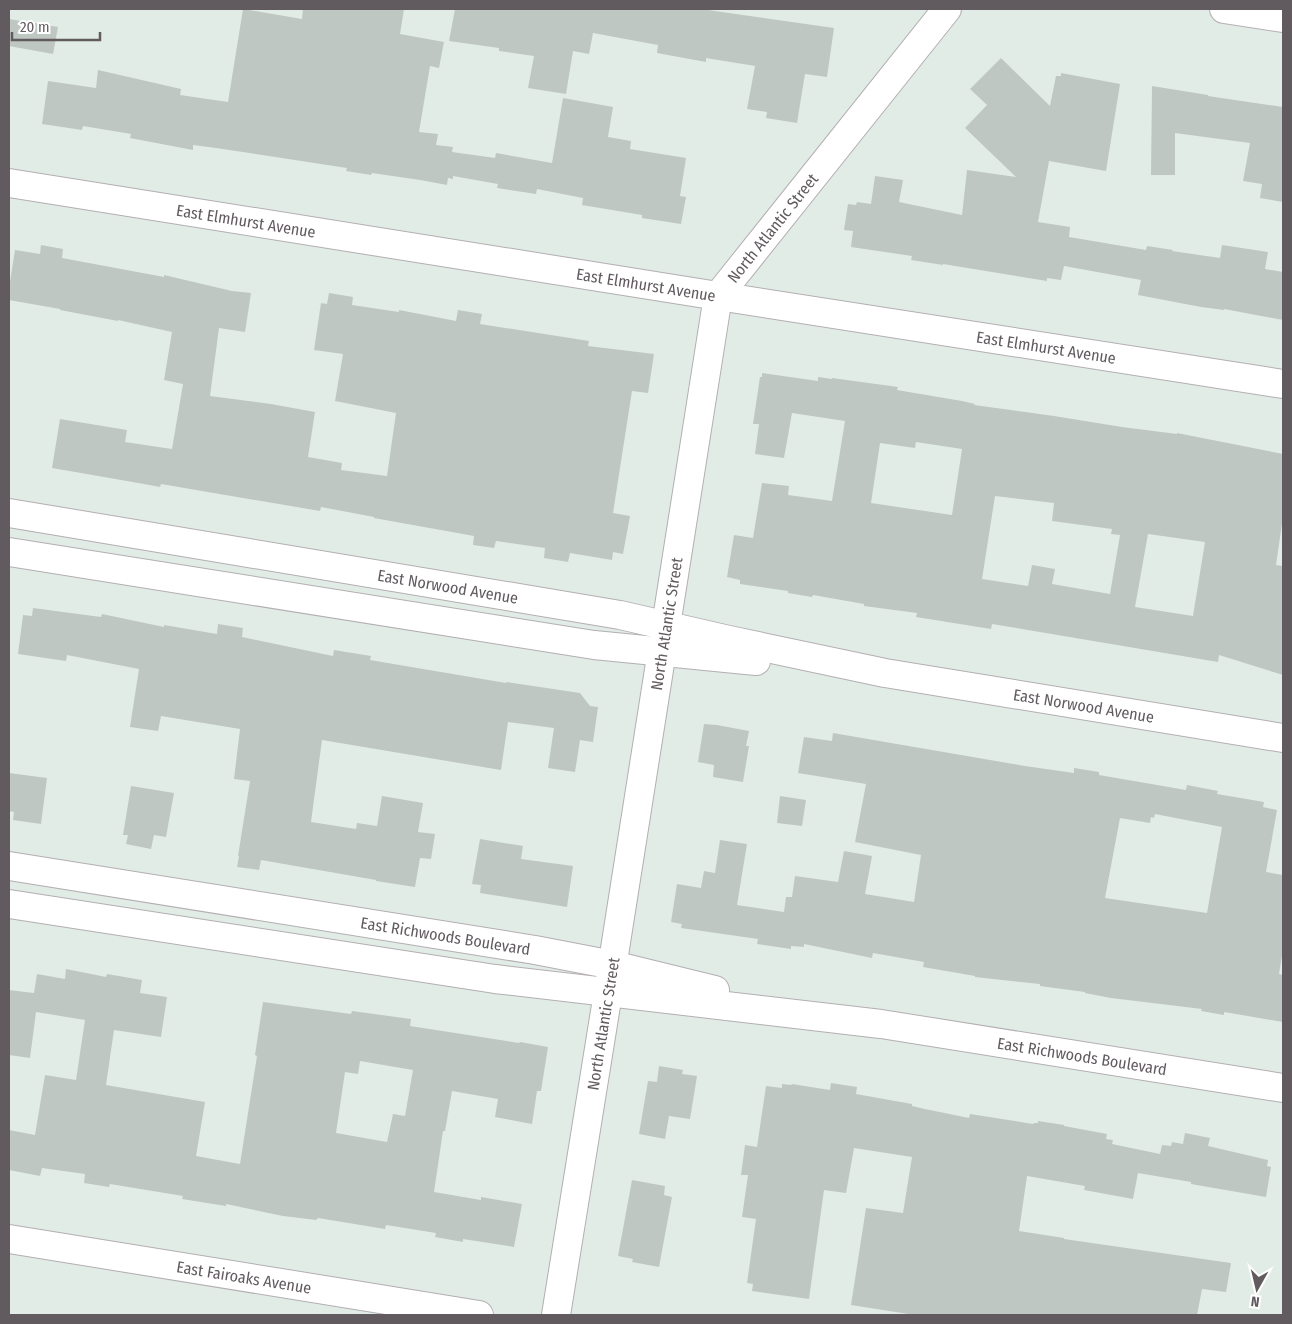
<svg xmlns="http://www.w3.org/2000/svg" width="1292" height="1324" viewBox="0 0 1292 1324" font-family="'Fira Sans Condensed',sans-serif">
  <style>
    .building { fill: #bfc7c2; fill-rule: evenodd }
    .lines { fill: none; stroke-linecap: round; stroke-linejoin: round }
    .minor-casing { stroke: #b3aeb2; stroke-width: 30 }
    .secondary-casing { stroke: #b6afb4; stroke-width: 30 }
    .minor { stroke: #fff; stroke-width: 28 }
    .secondary { stroke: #fff; stroke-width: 28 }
    .labels { text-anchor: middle; stroke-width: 5; stroke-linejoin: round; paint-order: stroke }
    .street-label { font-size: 16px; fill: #615b60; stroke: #fff }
  </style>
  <rect width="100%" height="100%" fill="#e2ece6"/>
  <g class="building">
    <path d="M243 9 302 19 303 9H404L400 34 444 42 439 68 430 66 419 132 438 134 436 145 453 147 452 152 495 158 496 153 552 163 563 98 613 107 608 137 631 141 630 149 686 158 680 196 686 197 681 224 642 218V215L582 205 583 198 537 189 536 194 497 188 498 184 453 176V179L448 178 447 185 420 180 372 173 371 175 346 171 347 168 216 148 193 145V150L130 138 131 134 83 126 82 130 42 124 48 81 96 88 98 70 181 89 180 95 228 102Z"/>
    <path d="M455 9H701L834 28 827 77 805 74 797 123 766 118 767 112 747 109 755 66 706 58V62L657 53 658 45 593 33 589 54 573 51 566 94 528 88 534 56 499 51V48L449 41Z"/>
    <path d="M9 19 58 27 53 54 9 46Z"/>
    <path d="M1001 58 1050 106 1056 76H1061V73L1120 84 1106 171 1049 161 1038 222 1070 227 1069 237 1146 250 1147 246 1173 250 1172 251 1220 258 1222 245 1268 252 1265 269 1283 272V320L1224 309V310L1201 307 1138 295 1141 280 1064 266 1061 280 1047 278V281L943 264V265L911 260 912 256 851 247 853 231 844 230 848 204 856 205 857 202 871 204 875 176 903 180 899 202 962 215 967 170 1016 177 965 128 987 105 970 89Z"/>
    <path d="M1152 86 1208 95V96L1283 107V202L1260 198 1262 184 1243 181 1250 143 1175 133V175H1151Z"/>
    <path d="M41 245 63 249 62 258 164 277V275L232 291 251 293 245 332 219 328 210 396 271 404 315 412 308 457 342 463 341 470 387 476 396 413 335 401 343 354 314 350 321 303 327 304 329 293 353 297 352 305 399 312V310L456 321 458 310 482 314 480 324 589 341 588 346 654 354 648 393 632 391 613 513 630 516 623 554 613 552 612 560 570 553 568 562 544 558 545 548 496 541 494 548 473 545 474 536 374 518V517L321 507 320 511 161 484 160 487 144 484 52 468 60 419 127 430 125 442 172 449 183 384 164 380 172 332 118 320V321L60 310V309L9 300V288L15 250 40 254Z"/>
    <path d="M762 373 818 381V377L832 379V378L898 387 897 390 962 401 975 404 974 405 1054 416 1122 427 1177 434V433L1283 454V517L1276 565 1283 566V675L1219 655 1218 662 992 624 991 629 916 617 917 613 864 606V604L813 595 812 597 788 593V591L740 584V580L727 577 734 535 753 538 762 483 789 486 788 495 832 501 845 421 792 413 784 458 755 454 759 424H753L760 377H762ZM916 442 962 449 952 515 871 503 880 443 915 448ZM995 496 1054 503 1052 521 1112 529 1111 534 1120 535 1110 594 1052 584 1055 569 1032 565 1028 586 982 579ZM1148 534 1205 542 1193 616 1135 607Z"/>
    <path d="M33 608 101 617 102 614 164 627V625L217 634 218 624 243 628 242 637 333 656 334 650 371 656 370 660 506 683 507 682 580 693 590 706 598 707 593 742 580 740 575 772 548 768 554 728 508 722 501 770 322 740 311 822 356 829 357 823 377 826 382 796 423 803 418 832 435 834 431 859 420 858 415 887 376 881V880L261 860 259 870 237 867 239 856H238L250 781 234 779 240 729 161 716 158 731 130 727 139 669 67 655 66 661 18 654 23 615 32 616Z"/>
    <path d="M704 724 717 725 749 731 746 746H749L743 782 713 777 714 765 698 762Z"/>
    <path d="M833 733 1025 766 1074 773V768L1099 772V775L1186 790 1187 785 1218 791 1217 794 1264 802 1263 807 1277 810 1266 872 1283 875V950L1279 974 1283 975V1022L1224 1012V1015L1201 1011 1202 1009 1111 998 1085 993V992L1040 986V984L975 977V976L923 967 924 962 873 953 872 958 804 944V947L791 946V949L757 944 758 939 681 928 682 924 671 922 677 884 701 888 704 871 715 873 720 840 747 844 737 905 784 912 786 897H792L795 876 838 882 844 851 872 856 865 894 914 902 921 855 855 842 866 784 798 773 804 737 832 741ZM1155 814 1222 827 1207 913 1105 898 1120 818 1150 823 1151 817 1154 818Z"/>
    <path d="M9 773 47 778 41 824 13 820 14 812 9 811Z"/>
    <path d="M131 786 174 793 166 837 154 835 151 849 126 844 128 835H123Z"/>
    <path d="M780 796 806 800 802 826 777 823Z"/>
    <path d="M480 839 523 846 521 859 573 866 567 907 480 893 481 885 472 884Z"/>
    <path d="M66 969 106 977 107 974 142 980 140 993 167 997 161 1037 114 1030 106 1085 205 1102 196 1156 240 1164 257 1056 255 1055 263 1002 351 1014 352 1011 411 1019 410 1026 519 1043 520 1042 548 1047 541 1091H537L532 1124 495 1117 498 1099 452 1091 445 1131H443L434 1192 481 1200V1197L522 1204 514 1247 463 1239V1242L435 1237 436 1233 386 1225 385 1229 318 1218 316 1220 283 1216 226 1204V1206L182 1199 183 1196 110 1184 109 1187 84 1183 85 1174 42 1168 40 1176 9 1170V1130L35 1135 45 1075 76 1080 85 1020 36 1012 30 1058 9 1055V990L34 993 37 974 65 979ZM360 1061 413 1070 405 1116 393 1114 387 1142 336 1133 345 1072 358 1074Z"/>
    <path d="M659 1066 683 1070 682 1074 697 1076 690 1119 669 1116 665 1139 639 1134 648 1081 657 1082Z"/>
    <path d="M831 1083 857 1087 856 1094 912 1104V1106L925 1109 969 1118 970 1114 1033 1124 1034 1123H1038V1121L1064 1125V1126L1107 1134 1106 1139 1113 1140 1112 1144 1160 1154 1162 1145 1171 1146 1172 1142 1183 1144 1185 1133 1210 1138 1208 1146 1268 1160 1267 1166 1271 1167 1266 1197 1191 1184V1182L1138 1173 1133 1199 1084 1190 1085 1186 1027 1176 1019 1231 1064 1238V1239L1231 1263 1226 1292 1202 1289 1197 1315H915L851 1305 866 1208 903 1213 912 1157 854 1148 846 1193 824 1190 809 1299 752 1291 753 1284 747 1283 756 1219 742 1217 748 1175H741L745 1145 757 1147 766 1086 782 1088V1084L791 1085 792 1084 830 1090Z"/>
    <path d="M632 1180 665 1186 664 1195 672 1197 659 1267 632 1262 633 1259 618 1256Z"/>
  </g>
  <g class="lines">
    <g class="minor-casing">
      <g id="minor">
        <path id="s1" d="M9 183 718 296 1283 384"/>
        <path id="s2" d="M9 513 620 615 729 640 885 673 1283 738"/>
        <path d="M9 552 594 645 756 661"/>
        <path id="s3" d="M9 866 535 950 613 965 715 990"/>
        <path id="s4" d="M9 904 495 979 881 1024 1283 1088"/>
        <path id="s5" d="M9 1239 479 1315"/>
        <path id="s6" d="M556 1315 608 993 718 296 947 9"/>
      </g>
    </g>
    <g class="secondary-casing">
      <path id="secondary" d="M1224 9 1283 18"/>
    </g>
    <use href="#minor" class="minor"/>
    <use href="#secondary" class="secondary"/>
  </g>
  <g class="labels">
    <g class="street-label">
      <text dy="6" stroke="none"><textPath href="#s1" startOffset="240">East Elmhurst Avenue</textPath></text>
      <text dy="6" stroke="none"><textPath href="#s6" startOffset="1119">North Atlantic Street</textPath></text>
      <text dy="6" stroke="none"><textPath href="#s1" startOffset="645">East Elmhurst Avenue</textPath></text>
      <text dy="6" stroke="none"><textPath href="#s1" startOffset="1050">East Elmhurst Avenue</textPath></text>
      <text dy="6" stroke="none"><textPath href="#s2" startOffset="445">East Norwood Avenue</textPath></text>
      <text dy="6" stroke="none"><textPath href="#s6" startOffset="700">North Atlantic Street</textPath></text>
      <text dy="6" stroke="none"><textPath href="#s2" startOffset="1092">East Norwood Avenue</textPath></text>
      <text dy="6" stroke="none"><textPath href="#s3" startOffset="442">East Richwoods Boulevard</textPath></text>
      <text dy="6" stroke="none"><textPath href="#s6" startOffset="295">North Atlantic Street</textPath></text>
      <text dy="6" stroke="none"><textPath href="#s4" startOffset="1084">East Richwoods Boulevard</textPath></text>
      <text dy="6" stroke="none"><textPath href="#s5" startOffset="238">East Fairoaks Avenue</textPath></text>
    </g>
  </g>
  <rect width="1292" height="1324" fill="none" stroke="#615b60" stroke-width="20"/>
  <g transform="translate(1257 1289) rotate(188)" stroke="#ffffff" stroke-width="4" paint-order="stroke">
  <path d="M0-4L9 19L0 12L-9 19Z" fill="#615b60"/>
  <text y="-8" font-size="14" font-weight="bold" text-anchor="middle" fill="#615b60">N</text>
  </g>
  <path d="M12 32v8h88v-8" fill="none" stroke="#615b60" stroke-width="2.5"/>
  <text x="20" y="32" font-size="15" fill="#615b60" stroke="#ffffff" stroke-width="4" paint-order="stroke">20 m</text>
</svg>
